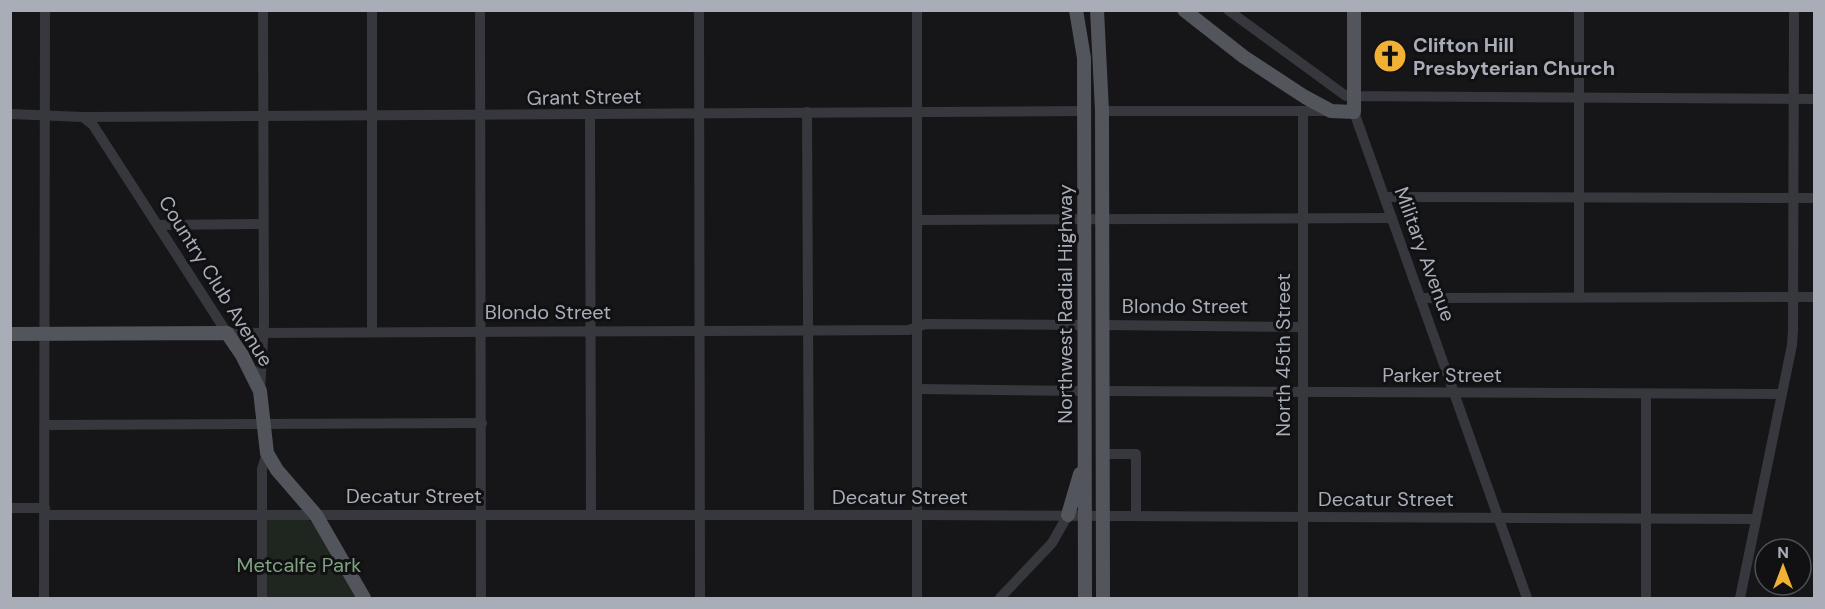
<svg xmlns="http://www.w3.org/2000/svg" width="1825" height="609" viewBox="0 0 1825 609" font-family="'DM Sans',sans-serif">
  <style>
    .green { fill: #1e261f }
    .lines { fill: none; stroke-linecap: round; stroke-linejoin: round }
    .minor { stroke: #37383d; stroke-width: 10 }
    .major { stroke: #53555c; stroke-width: 14 }
    .labels { text-anchor: middle; stroke-width: 6; stroke-linejoin: round; paint-order: stroke }
    .poi-label { font-size: 20px; font-weight: bold; fill: #a8adb8; stroke: #111113; text-anchor: start }
    .street-label { font-size: 20px; fill: #a8adb8; stroke: #111113 }
    .park-label { font-size: 20px; fill: #7fa381; stroke: #111113 }
  </style>
  <rect width="100%" height="100%" fill="#161618"/>
  <path class="green" d="M266 518H306L313 523 358 598H266Z"/>
  <g class="lines">
    <g class="minor">
      <path d="M372 10V332"/>
      <path d="M480 10 481 598"/>
      <path d="M699 10 700 598"/>
      <path d="M917 10V598"/>
      <path d="M1228 10 1346 96 1814 99"/>
      <path d="M1102 111H1331"/>
      <path d="M807 112 809 515"/>
      <path d="M1354 112 1527 598"/>
      <path d="M10 114 83 117 93 125 227 333 909 330 925 324 1084 325"/>
      <path d="M590 114 591 514"/>
      <path d="M83 117 1084 111"/>
      <path d="M1384 197 1814 198"/>
      <path d="M918 220 1392 218"/>
      <path d="M158 225 263 224"/>
      <path d="M1579 297V10"/>
      <path d="M1420 298 1814 297"/>
      <path d="M1103 325 1303 327"/>
      <path d="M918 389 1085 391"/>
      <path d="M260 391 264 323 263 10"/>
      <path d="M1103 391 1782 394"/>
      <path d="M1646 394V598"/>
      <path d="M45 425 482 423"/>
      <path d="M1103 454H1136V515"/>
      <path d="M10 508H45"/>
      <path d="M45 515H917L1756 519"/>
      <path d="M44 598 45 10"/>
      <path d="M262 598V469L267 453"/>
      <path d="M1000 598 1052 543 1068 515"/>
      <path d="M1303 598V111"/>
      <path d="M1740 598 1792 345 1793 330 1794 10"/>
    </g>
    <g class="major">
      <path d="M1076 10 1084 58 1085 598"/>
      <path d="M1097 10 1102 111 1103 598"/>
      <path d="M1184 10 1244 57 1305 97 1331 111 1354 112V10"/>
      <path d="M10 334 227 333 242 355 260 391 267 453 277 470 316 515 364 598"/>
      <path d="M1068 515 1080 474"/>
    </g>
  </g>
  <defs>
    <g id="church-disc" transform="scale(1.725)"><circle r="9.5" fill="#f2b134" stroke="#111113"/><path d="M-1.2-6h2.4v3.5h3.3v2.4h-3.3V6h-2.4V-.1h-3.3v-2.4h3.3Z" fill="#111"/></g>
  </defs>
  <g fill-rule="evenodd">
    <use href="#church-disc" x="1390" y="56"/>
  </g>
  <g class="labels">
    <g class="poi-label">
      <text x="1413" y="52">Clifton Hill<tspan x="1413" dy="23">Presbyterian Church</tspan></text>
    </g>
    <g class="street-label">
      <text transform="translate(584 97) rotate(-1)" y="7">Grant Street</text>
      <text transform="translate(1425 254) rotate(70)" y="7">Military Avenue</text>
      <text transform="translate(216 281) rotate(58)" y="7">Country Club Avenue</text>
      <text transform="translate(1065 304) rotate(-90)" y="7">Northwest Radial Highway</text>
      <text x="1185" y="313">Blondo Street</text>
      <text x="548" y="319">Blondo Street</text>
      <text transform="translate(1283 355) rotate(-90)" y="7">North 45th Street</text>
      <text x="1442" y="382">Parker Street</text>
      <text x="414" y="503">Decatur Street</text>
      <text x="900" y="504">Decatur Street</text>
      <text x="1386" y="506">Decatur Street</text>
    </g>
    <g class="park-label">
      <text x="299" y="572">Metcalfe Park</text>
    </g>
  </g>
  <rect width="1825" height="609" fill="none" stroke="#a8adb8" stroke-width="24"/>
  <g transform="translate(1783 567)"><circle r="28" fill="#111113" stroke="#4d4f55" stroke-width="1.5"/>
  <path d="M0-4.5L10 22L0 15L-10 22Z" fill="#f2b134"/>
  <text y="-9" font-size="16" font-weight="bold" text-anchor="middle" fill="#a8adb8">N</text>
  </g>
</svg>
